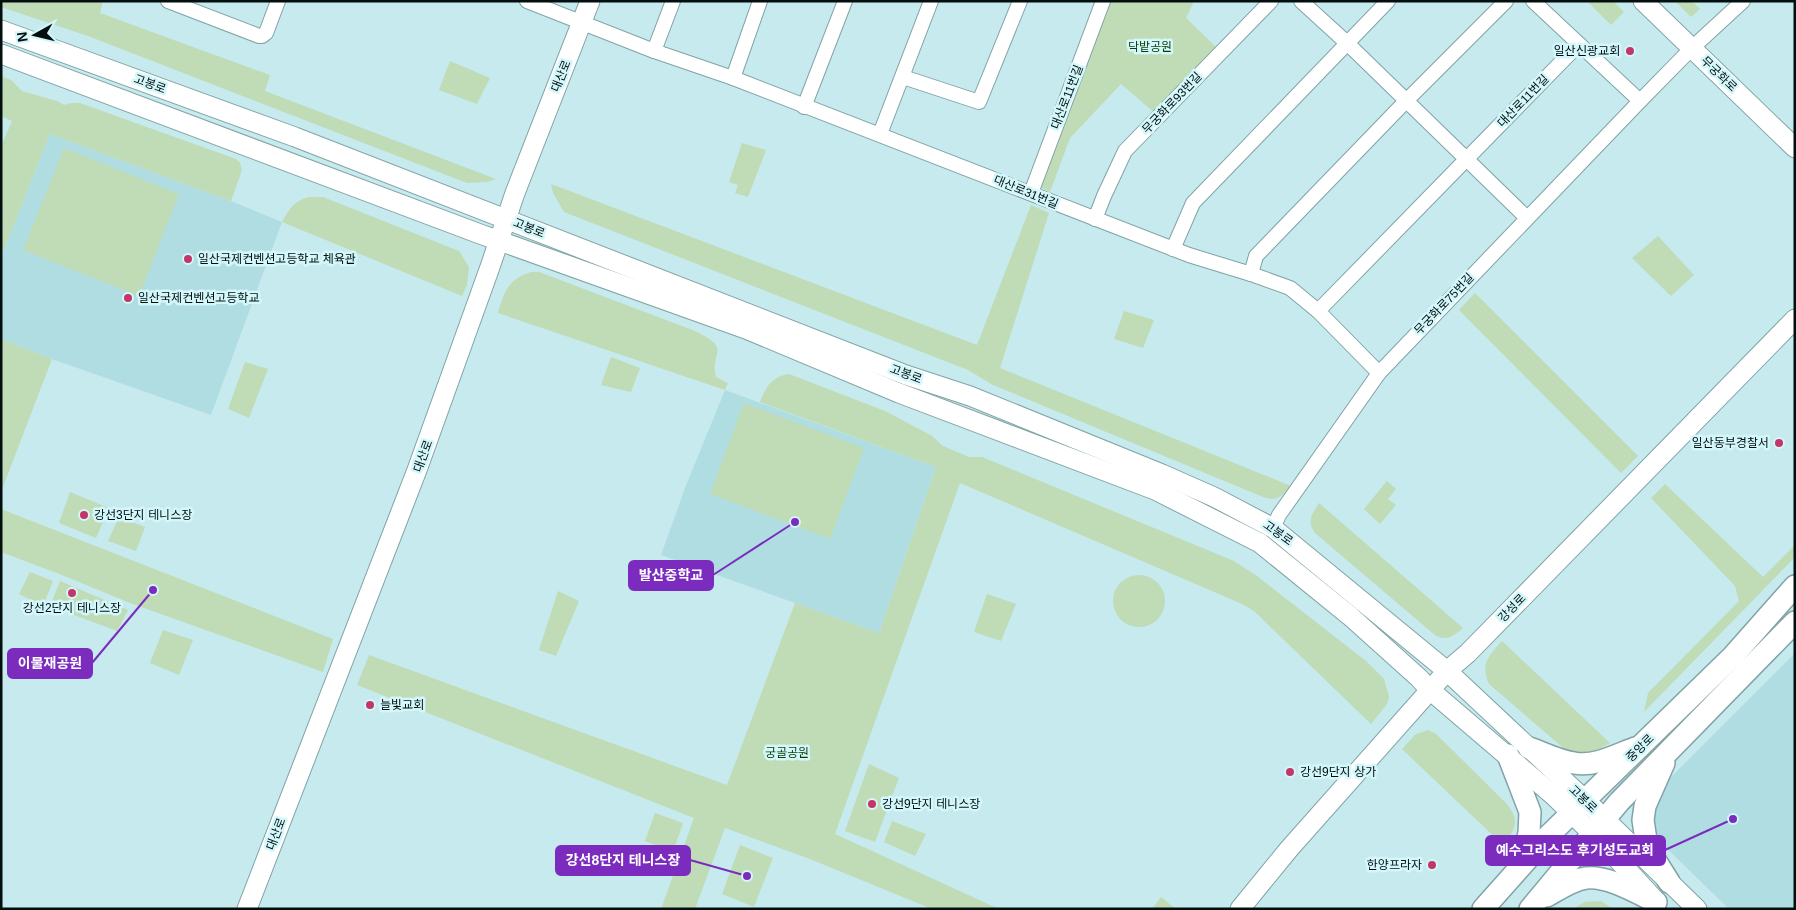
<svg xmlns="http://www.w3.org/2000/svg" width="1796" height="910" viewBox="0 0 1796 910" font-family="Helvetica,'Noto Sans KR',sans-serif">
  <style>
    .built { fill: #b0dde2 }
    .green { fill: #bfdcb7 }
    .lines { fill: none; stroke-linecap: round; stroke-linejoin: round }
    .street-casing { stroke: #81a3a6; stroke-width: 16 }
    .secondary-casing { stroke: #81a3a6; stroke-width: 21 }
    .primary-casing { stroke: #81a3a6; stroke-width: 24 }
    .street { stroke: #fff; stroke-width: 14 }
    .secondary { stroke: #fff; stroke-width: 19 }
    .primary { stroke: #fff; stroke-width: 21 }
    .poi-dot { fill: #c33667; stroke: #d3f7fa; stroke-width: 2 }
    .labels { text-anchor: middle; stroke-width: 5; stroke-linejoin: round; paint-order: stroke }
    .park-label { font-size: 12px; fill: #123c04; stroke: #d3f7fa }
    .poi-label { font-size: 12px; fill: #030e0f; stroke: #d3f7fa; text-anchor: start }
    .street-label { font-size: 12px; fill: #030e0f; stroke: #d3f7fa }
    .leader { fill: none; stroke: #7b2cbf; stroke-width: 2 }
    .callout-dot { fill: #7b2cbf; stroke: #d3f7fa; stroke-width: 2 }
    .callout { fill: #7b2cbf; stroke: #7b2cbf; stroke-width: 2 }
    .callout-label { font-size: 14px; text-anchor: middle; font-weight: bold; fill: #fff }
  </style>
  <rect width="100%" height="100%" fill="#c6eaed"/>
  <g class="built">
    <path d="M50 134 231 201 282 222 211 415 52 359 1 339V257Z"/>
    <path d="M725 390 936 467 879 633 661 555 685 488Z"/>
    <path d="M1795 653V909H1729L1653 835 1651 804 1660 788Z"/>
  </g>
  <g class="green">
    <path d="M1 1H103L100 13 270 75 265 91 496 179 487 182 467 183 88 36 1 7Z"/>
    <path d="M1110 1H1194L1186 18 1218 49 1155 113 1121 84 1070 138 1050 192 1038 186Z"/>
    <path d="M1587 1H1613L1624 12 1611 25Z"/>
    <path d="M1675 1H1692L1700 9 1691 17Z"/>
    <path d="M450 61 490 78 477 104 439 90Z"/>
    <path d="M1 76 11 80 22 91 57 101 64 105 71 103H80L236 159 240 163 242 170 231 201 50 134 1 257V146L12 121 1 116Z"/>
    <path d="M742 143 766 150 748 197 735 193 738 185 729 182Z"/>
    <path d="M64 148 179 194 139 296 23 250Z"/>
    <path d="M551 184 977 345 1031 205 1049 213 1000 368 1291 486C1282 496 1277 502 1263 497L993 385 968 370 564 212 553 193Z"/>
    <path d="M309 197H323L459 251 469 267 467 285 462 296 282 222C288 210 295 200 309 197Z"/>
    <path d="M1658 236 1694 275 1671 296 1632 258Z"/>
    <path d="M531 272H539L695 331C734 350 709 351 716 377L728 383 725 390 498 313C504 292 508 279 531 272Z"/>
    <path d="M1475 293 1638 456 1621 473 1459 310Z"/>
    <path d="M1124 311 1154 320 1143 348 1114 339Z"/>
    <path d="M1 339 52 359 1 492Z"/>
    <path d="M611 357 640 368 631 392 601 385Z"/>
    <path d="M245 362 268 369 249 418 228 409Z"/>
    <path d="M789 374 885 411 932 436 943 446 955 451 969 457H982L1234 561 1257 576 1366 661 1384 679 1389 697 1387 704 1371 724 1254 611 1240 603 960 483 835 834 999 909H932L810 859 725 828 695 909H661L694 818 357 685 369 655 727 785 795 603 879 633 936 467 760 402C766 387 771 377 789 374Z"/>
    <path d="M744 403 864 448 830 539 710 494Z"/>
    <path d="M1387 481 1396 489 1388 499 1396 505 1380 524 1364 509Z"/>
    <path d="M1665 484 1763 577 1795 545V557L1644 712 1648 693 1739 601 1735 586 1651 498Z"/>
    <path d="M70 492 109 508 96 538 59 523Z"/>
    <path d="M1319 503 1463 628C1453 636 1447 642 1435 635L1315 533C1306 521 1312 515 1319 503Z"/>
    <path d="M1 509 333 639 323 672 130 603 62 575 1 552Z"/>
    <path d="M119 517 145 527 136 551 108 541Z"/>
    <path d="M30 572 53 581 43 606 19 594Z"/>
    <circle cx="1139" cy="601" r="26"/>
    <path d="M60 581 128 610 117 631 50 606Z"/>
    <path d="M558 591 579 601 556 656 539 650Z"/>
    <path d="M987 594 1016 604 1001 641 974 632Z"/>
    <path d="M163 630 193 640 179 675 150 663Z"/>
    <path d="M1502 641 1610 743C1593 753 1588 756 1568 752L1489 684C1480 663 1489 656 1502 641Z"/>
    <path d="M1428 730 1436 734 1507 804C1520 821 1516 829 1503 845L1402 749 1416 734Z"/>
    <path d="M869 764 899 778 875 842 845 831Z"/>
    <path d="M655 813 683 823 673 852 645 841Z"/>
    <path d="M892 821 926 834 915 856 884 842Z"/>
    <path d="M740 845 773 858 754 907 722 894Z"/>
    <path d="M1161 897 1176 909H1152Z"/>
    <path d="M1601 901 1613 909H1578L1576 907 1585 902Z"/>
  </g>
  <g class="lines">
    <g class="street-casing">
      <g id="street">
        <path d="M168 1 259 36H262L266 33 278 1"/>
        <path d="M527 1 654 51 733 78 1189 255 1251 274 1290 288 1318 311 1379 373"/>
        <path d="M1301 1 1347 43 1527 218"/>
        <path d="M1533 1 1640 101"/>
        <path d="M654 51 673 1"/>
        <path d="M903 77 979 102 1020 1"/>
        <path d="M733 78 760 1"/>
        <path d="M804 107 845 1"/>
        <path d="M880 134 931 1"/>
        <path d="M1031 193 1103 1"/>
        <path d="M1095 219 1104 196 1125 151 1271 1"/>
        <path d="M1173 249 1193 203 1388 1"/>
        <path d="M1251 274 1256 256 1406 101 1506 1"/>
        <path d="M1318 311 1579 44"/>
        <path d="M1273 528 1279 515 1379 373 1640 101 1692 48 1743 1"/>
      </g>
    </g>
    <g class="secondary-casing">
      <g id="secondary">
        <path d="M1643 1 1795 148"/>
        <path d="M1 30 295 137 906 375 970 396 1162 474 1214 497 1273 528 1447 671 1586 801 1697 909"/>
        <path d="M1 54 480 234 746 329 899 393 1155 490 1260 543 1350 616 1419 678 1430 690 1554 796 1610 851 1654 899"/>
        <path d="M247 909 417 470 490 267 515 193 590 1"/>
        <path d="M1240 909 1289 849 1447 671 1468 653 1795 319"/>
      </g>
    </g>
    <g class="primary-casing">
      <g id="primary">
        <path d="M1529 748C1544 753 1559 761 1574 763 1595 767 1616 755 1635 748"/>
        <path d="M1508 755 1530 812 1529 833 1522 862"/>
        <path d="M1664 763 1645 806 1643 820 1647 847 1669 882"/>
        <path d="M1547 896C1559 889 1572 880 1586 878 1607 875 1637 893 1656 902"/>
        <path d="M1483 909 1548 836 1733 656 1795 586"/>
        <path d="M1530 909 1619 802 1795 622"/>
      </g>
    </g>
    <use href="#street" class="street"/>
    <use href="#secondary" class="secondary"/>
    <use href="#primary" class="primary"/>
  </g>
  <g class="poi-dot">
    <circle cx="1630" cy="51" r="5"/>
    <circle cx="188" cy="259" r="5"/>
    <circle cx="128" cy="298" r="5"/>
    <circle cx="1779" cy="443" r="5"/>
    <circle cx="84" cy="515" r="5"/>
    <circle cx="72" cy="593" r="5"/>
    <circle cx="370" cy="705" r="5"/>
    <circle cx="1290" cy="772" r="5"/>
    <circle cx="872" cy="804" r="5"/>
    <circle cx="1432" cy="865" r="5"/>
  </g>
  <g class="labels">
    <g class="park-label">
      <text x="1150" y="51">닥밭공원</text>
      <text x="787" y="757">궁골공원</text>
    </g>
    <g class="poi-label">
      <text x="1620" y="55" text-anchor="end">일산신광교회</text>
      <text x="198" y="263">일산국제컨벤션고등학교 체육관</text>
      <text x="138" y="302">일산국제컨벤션고등학교</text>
      <text x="1769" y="447" text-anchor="end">일산동부경찰서</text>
      <text x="94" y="519">강선3단지 테니스장</text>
      <text x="72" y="612" text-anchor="middle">강선2단지 테니스장</text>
      <text x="380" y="709">늘빛교회</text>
      <text x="1300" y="776">강선9단지 상가</text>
      <text x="882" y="808">강선9단지 테니스장</text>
      <text x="1422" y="869" text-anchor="end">한양프라자</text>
    </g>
    <g class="street-label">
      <text transform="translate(1719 74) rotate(44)" y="4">무궁화로</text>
      <text transform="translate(561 76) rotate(-68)" y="4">대산로</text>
      <text transform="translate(150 84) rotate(20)" y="4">고봉로</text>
      <text transform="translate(1067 97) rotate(-69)" y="4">대산로11번길</text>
      <text transform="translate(1523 101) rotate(-46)" y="4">대산로11번길</text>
      <text transform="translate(1172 103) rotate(-46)" y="4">무궁화로93번길</text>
      <text transform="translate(1026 192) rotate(22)" y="4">대산로31번길</text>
      <text transform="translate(529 228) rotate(22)" y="4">고봉로</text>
      <text transform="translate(1444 304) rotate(-46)" y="4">무궁화로75번길</text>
      <text transform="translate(906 374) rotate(20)" y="4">고봉로</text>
      <text transform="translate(423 456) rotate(-70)" y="4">대산로</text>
      <text transform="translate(1278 533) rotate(35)" y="4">고봉로</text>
      <text transform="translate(1512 608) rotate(-46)" y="4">강성로</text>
      <text transform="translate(1640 748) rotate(-45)" y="4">중앙로</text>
      <text transform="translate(1583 799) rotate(44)" y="4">고봉로</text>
      <text transform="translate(276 834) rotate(-69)" y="4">대산로</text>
    </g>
  </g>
  <path class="leader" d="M795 522L713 575M153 590L92 663M1733 819L1665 850M747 876L690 860"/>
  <g class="callout-dot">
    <circle cx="795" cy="522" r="5"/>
    <circle cx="153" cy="590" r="5"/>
    <circle cx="1733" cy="819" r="5"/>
    <circle cx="747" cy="876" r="5"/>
  </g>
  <g class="callout">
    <rect x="629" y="561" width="84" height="29" rx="5"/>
    <rect x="8" y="649" width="84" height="29" rx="5"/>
    <rect x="1486" y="836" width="179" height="29" rx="5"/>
    <rect x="556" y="846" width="134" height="29" rx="5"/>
  </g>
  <g class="callout-label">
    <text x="671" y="580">발산중학교</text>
    <text x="50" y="668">이물재공원</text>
    <text x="1575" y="855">예수그리스도 후기성도교회</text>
    <text x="623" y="865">강선8단지 테니스장</text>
  </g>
  <rect width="1796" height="910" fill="none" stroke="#030e0f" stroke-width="5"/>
  <g transform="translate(35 35) rotate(262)" stroke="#d3f7fa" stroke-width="4" paint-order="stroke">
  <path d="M0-4L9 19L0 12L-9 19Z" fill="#030e0f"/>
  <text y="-8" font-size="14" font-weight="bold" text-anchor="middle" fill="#030e0f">N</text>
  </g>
</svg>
